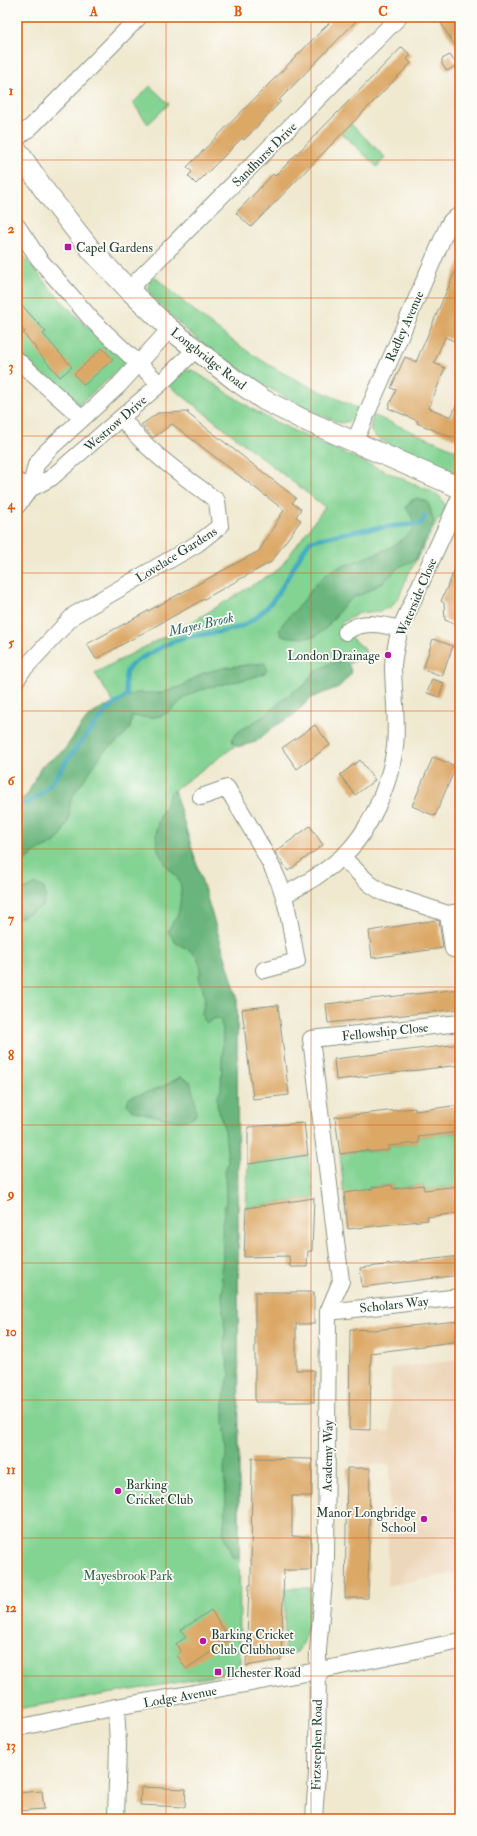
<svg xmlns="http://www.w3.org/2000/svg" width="477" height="1836" viewBox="0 0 477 1836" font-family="'IM FELL Double Pica',serif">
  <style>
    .built { fill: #edd7bb }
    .green { fill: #83d393; stroke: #518864 }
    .forest { fill: #6ab57d; stroke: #447958 }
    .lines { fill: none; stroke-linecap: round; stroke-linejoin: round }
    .stream { stroke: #42abc1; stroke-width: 4.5 }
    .building { fill: #dca866 }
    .minor-casing { stroke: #889382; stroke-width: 18 }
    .major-casing { stroke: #889382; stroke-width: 22 }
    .minor { stroke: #fff; stroke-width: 16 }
    .major { stroke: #fff; stroke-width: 20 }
    .grid { fill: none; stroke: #de580e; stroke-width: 1; stroke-opacity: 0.55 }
    .poi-dot { fill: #b5179e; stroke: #fdfcf7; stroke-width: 1.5 }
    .labels { text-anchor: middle; stroke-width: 3.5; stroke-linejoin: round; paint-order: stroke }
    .street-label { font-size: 13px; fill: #1f3d34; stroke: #fdfcf7 }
    .poi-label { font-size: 13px; fill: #1f3d34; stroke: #fdfcf7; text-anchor: start }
    .park-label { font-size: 13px; fill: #38624c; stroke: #fdfcf7 }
    .water-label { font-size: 14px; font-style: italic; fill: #2b6465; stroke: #fdfcf7 }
    .neatline { fill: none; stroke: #de580e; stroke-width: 1.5 }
    .grid-label { font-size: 13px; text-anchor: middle; font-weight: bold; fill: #de580e }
  </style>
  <rect width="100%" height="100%" fill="#fdfcf7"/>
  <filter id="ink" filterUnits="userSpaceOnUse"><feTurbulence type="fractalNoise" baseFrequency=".025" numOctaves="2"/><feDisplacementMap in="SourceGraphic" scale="8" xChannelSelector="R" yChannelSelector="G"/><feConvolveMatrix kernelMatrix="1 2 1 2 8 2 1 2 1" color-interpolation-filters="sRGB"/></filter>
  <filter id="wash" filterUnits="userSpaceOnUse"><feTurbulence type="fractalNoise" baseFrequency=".012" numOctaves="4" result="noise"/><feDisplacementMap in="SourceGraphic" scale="16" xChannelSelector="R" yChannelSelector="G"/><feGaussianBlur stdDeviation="0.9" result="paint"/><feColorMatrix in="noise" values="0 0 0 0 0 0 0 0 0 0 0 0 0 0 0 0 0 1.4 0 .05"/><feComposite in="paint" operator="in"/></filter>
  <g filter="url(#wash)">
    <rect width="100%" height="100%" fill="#f0e9d0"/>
    <path class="built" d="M460 1360V1572L387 1586 390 1465 349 1464 350 1431H390L391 1368Z"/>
    <g class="green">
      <path d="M150 86 169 104 148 124 133 103Z"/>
      <path d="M351 124 385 157 377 167 342 133Z"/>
      <path d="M17 243 19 250 53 292 86 326 129 361 75 408 17 354Z"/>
      <path d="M154 276C194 312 237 348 285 374 309 387 335 397 359 409 355 418 351 422 340 423 284 400 232 368 185 329 174 319 163 307 152 297 149 291 148 287 149 281Z"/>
      <path d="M190 370 194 371 260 414 296 432 437 494C446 502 446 509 444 520L439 518 408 575 399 597 391 607 380 611 359 613 341 623 353 640 363 647 366 652 174 790 237 996 240 1672 17 1709V805L25 802 114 704 95 673 192 622 279 569 325 507 166 383 183 371Z"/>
      <path d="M373 415 460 452V475L378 439 370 430Z"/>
      <path d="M460 1132V1186L424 1190 423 1185 393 1189 392 1185 372 1187V1189L344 1195 340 1154 368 1150V1152L389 1150 388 1146 418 1143V1137Z"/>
      <path d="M308 1155 314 1198 246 1208 248 1164Z"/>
      <path d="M285 1588H311C309 1609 310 1635 297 1652L284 1655Z"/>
    </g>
    <g class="forest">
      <path d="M417 498 428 502 434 522 415 560 399 567 385 581 365 593 354 597 344 605 326 628 316 636 303 638 282 636 279 631C283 620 291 616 298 607 310 594 314 582 331 571 337 567 344 566 351 563 374 554 397 549 414 528L413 520 406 507 412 500Z"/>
      <path d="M343 661C349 664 351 668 351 674L339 687 311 698 294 715 272 728 256 742 237 747 233 743 232 738 239 731 264 716 289 694 305 685 313 673 329 664Z"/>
      <path d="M265 663 267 669 265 673C242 683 216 683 193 693 183 697 177 706 169 712 158 719 144 718 132 716L130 728 122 738 104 751 74 794 70 804 69 819 61 836 55 842 35 853 17 867V802L27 795 41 767 64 750 86 719 95 712 135 693H162L182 686 201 674 215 670 228 667Z"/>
      <path d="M174 790 237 996 239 1558 233 1559 223 1534 226 1505 224 1468 227 1450 224 1423V1400L225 1388 230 1375 224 1344 225 1331 222 1297 223 1285 221 1271 223 1258 222 1224 226 1200 225 1171 228 1162 225 1131 217 1105V1098L221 1090 223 1030 220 1019 216 1018 206 1023 203 1020 202 1014 205 997 199 977 201 968 197 958 191 951 176 943 168 932C171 923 176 919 178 913 180 907 181 895 181 888 179 876 171 872 165 863 153 847 154 825 164 808 168 802 167 794 174 790Z"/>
      <path d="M36 884 44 888 46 896 43 906 17 919V894Z"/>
      <path d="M180 1077 190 1081 195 1101 196 1115 187 1120 177 1121 131 1110 127 1104 129 1098 162 1087Z"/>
    </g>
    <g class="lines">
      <path class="stream" d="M17 807C52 794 54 776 75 750 85 738 95 724 106 712 112 706 120 701 127 695 121 667 129 665 151 653 162 647 171 641 183 638 206 633 231 634 251 621 280 602 290 568 310 541 347 531 382 526 421 524L425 516"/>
    </g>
    <g id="blocks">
      <g class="building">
        <path d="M335 17H360L279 100 281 101 244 140 242 138 196 184 188 176 192 172 187 167Z"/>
        <path d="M438 17H460V53L445 30Z"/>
        <path d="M402 47 411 55 407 59 411 63 251 227 236 213 273 174 275 176Z"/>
        <path d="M450 55 457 65 447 71 442 64V59Z"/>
        <path d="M460 260V328L454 341 445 337 434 363 445 368 429 408 451 417 460 397V441L417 423 418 421 388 408 396 390 391 388 405 357 416 362Z"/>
        <path d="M17 300 46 332 43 334 72 367 60 377 35 349 36 348 23 333 25 332 17 323Z"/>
        <path d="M102 348 113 359 84 385 74 374Z"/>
        <path d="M189 412 187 413 296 498 292 503 301 509 296 517 301 520 271 562 96 659 87 644 259 551 284 510 172 424 153 438 141 425 158 413Z"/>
        <path d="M460 558V626L445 620 444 603 441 601Z"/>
        <path d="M433 639 453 646 442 676 423 669Z"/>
        <path d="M432 679 444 683 439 697 427 693Z"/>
        <path d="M315 725 330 745 297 769 282 748Z"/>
        <path d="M433 757 456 766 435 816 412 806Z"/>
        <path d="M360 760 375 780 355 795 340 775Z"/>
        <path d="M310 826 323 845 288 871 275 852Z"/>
        <path d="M436 920 439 921 443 948 372 958 369 931Z"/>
        <path d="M460 989V1009L328 1023 326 1004Z"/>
        <path d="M278 1005 289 1095 253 1099 242 1009Z"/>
        <path d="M460 1044V1065L336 1080 334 1059Z"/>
        <path d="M460 1105V1132L418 1137 419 1143 388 1146 389 1150 368 1152V1150L340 1154 335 1117 415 1108V1111Z"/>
        <path d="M304 1123 308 1155 248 1164V1127Z"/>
        <path d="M392 1185 393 1189 423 1185 424 1190 460 1186V1213L427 1217 428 1220 348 1229 344 1193 372 1189V1187Z"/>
        <path d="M314 1198 312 1251H308L307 1267H290L289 1256 244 1257 246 1208Z"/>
        <path d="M460 1256V1275L362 1287 360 1268Z"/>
        <path d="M255 1292H314V1324H296V1370H314V1402H255Z"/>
        <path d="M458 1321 460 1341 371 1353 370 1430 349 1429 350 1329 373 1330Z"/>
        <path d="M252 1458 312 1459V1496H292V1536L311 1537V1570H284L281 1660 246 1666 249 1585H251Z"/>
        <path d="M347 1468H370L368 1598H345Z"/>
        <path d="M211 1610 230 1639 186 1669 177 1655 181 1652 176 1644 186 1637 181 1630Z"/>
        <path d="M141 1787 186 1789 185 1807 140 1805Z"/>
        <path d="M42 1791 44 1809 17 1811V1793Z"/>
      </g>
    </g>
  </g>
  <g filter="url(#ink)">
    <use href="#blocks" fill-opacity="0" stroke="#889382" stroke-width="1"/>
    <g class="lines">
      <g class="minor-casing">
        <g id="minor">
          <path d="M17 138 32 126 139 17"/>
          <path d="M17 226 39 259 92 320 160 384"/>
          <path d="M130 291 139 279 399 17"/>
          <path d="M17 360 82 418"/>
          <path d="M354 443 448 226 451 221 460 215"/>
          <path d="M17 481 30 489"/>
          <path d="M30 489 51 478 160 384 195 350"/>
          <path d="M17 506 30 489 36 465 47 451 119 385 170 329"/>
          <path d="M346 632C362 620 382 624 400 629"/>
          <path d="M17 679 22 671 74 615 197 544 220 526 217 501C184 476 147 452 122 418"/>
          <path d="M201 797 227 788C245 818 264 848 278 880 289 905 291 935 297 961L264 970"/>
          <path d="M342 857 370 884 382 892 448 914 460 912"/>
          <path d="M284 895C304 885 325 872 342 857 370 832 390 784 395 747 398 720 393 692 393 665 394 653 397 641 400 629L460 497"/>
          <path d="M448 914 453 949H460"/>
          <path d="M328 1312 460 1297"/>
          <path d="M17 1728 116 1707 317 1671 460 1641"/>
          <path d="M116 1819 118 1744 116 1707"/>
          <path d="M314 1819 317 1773 318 1650 326 1558 328 1312 341 1281 311 1039 460 1023"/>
        </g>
      </g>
      <g class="major-casing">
        <path id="major" d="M17 150 45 191 92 251 130 291 170 329 235 380 264 400 302 419 460 488"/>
      </g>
      <use href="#minor" class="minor"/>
      <use href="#major" class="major"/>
    </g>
  </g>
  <path class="grid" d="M166 17V1819M311 17V1819M17 160H460M17 298H460M17 436H460M17 573H460M17 711H460M17 849H460M17 987H460M17 1125H460M17 1263H460M17 1400H460M17 1538H460M17 1676H460"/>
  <g class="poi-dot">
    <rect x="64" y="243" width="8" height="8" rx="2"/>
    <circle cx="388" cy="655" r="4"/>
    <circle cx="118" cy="1491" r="4"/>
    <circle cx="424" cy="1519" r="4"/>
    <circle cx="203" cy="1641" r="4"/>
    <rect x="214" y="1668" width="8" height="8" rx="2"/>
  </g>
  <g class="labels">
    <g class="street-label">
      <text transform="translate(264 154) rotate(-45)" y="5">Sandhurst Drive</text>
      <text transform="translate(404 326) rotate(-66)" y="5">Radley Avenue</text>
      <text transform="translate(209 358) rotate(38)" y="5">Longbridge Road</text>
      <text transform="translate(115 423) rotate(-41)" y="5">Westrow Drive</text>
      <text transform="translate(176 554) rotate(-32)" y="5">Lovelace Gardens</text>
      <text transform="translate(416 597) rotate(-67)" y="5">Waterside Close</text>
      <text transform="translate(385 1031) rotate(-6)" y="5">Fellowship Close</text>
      <text transform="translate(394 1304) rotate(-6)" y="5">Scholars Way</text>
      <text transform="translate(327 1456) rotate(-89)" y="5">Academy Way</text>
      <text transform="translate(180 1696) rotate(-10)" y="5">Lodge Avenue</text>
      <text transform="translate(316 1745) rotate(-89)" y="5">Fitzstephen Road</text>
    </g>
    <g class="poi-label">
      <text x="76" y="252">Capel Gardens</text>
      <text x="380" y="660" text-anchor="end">London Drainage</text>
      <text x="126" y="1489">Barking<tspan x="126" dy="15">Cricket Club</tspan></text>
      <text x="416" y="1517" text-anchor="end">Manor Longbridge<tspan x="416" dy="15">School</tspan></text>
      <text x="211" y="1639">Barking Cricket<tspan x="211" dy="15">Club Clubhouse</tspan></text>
      <text x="226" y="1677">Ilchester Road</text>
    </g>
    <g class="park-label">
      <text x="128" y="1580">Mayesbrook Park</text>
    </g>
    <g class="water-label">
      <text transform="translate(201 624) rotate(-13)" y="5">Mayes Brook</text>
    </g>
  </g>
  <rect width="477" height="1836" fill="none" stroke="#fdfcf7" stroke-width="44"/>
  <rect x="22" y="22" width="433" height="1792" class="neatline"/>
  <g class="grid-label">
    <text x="94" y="16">A</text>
    <text x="238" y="16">B</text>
    <text x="383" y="16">C</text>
    <text x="11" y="95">1</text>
    <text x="11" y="233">2</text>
    <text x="11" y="371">3</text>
    <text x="11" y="509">4</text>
    <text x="11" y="647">5</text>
    <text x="11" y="785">6</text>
    <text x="11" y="923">7</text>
    <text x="11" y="1060">8</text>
    <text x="11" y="1198">9</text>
    <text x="11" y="1336">10</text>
    <text x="11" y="1474">11</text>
    <text x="11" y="1612">12</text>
    <text x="11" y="1750">13</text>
  </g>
</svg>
